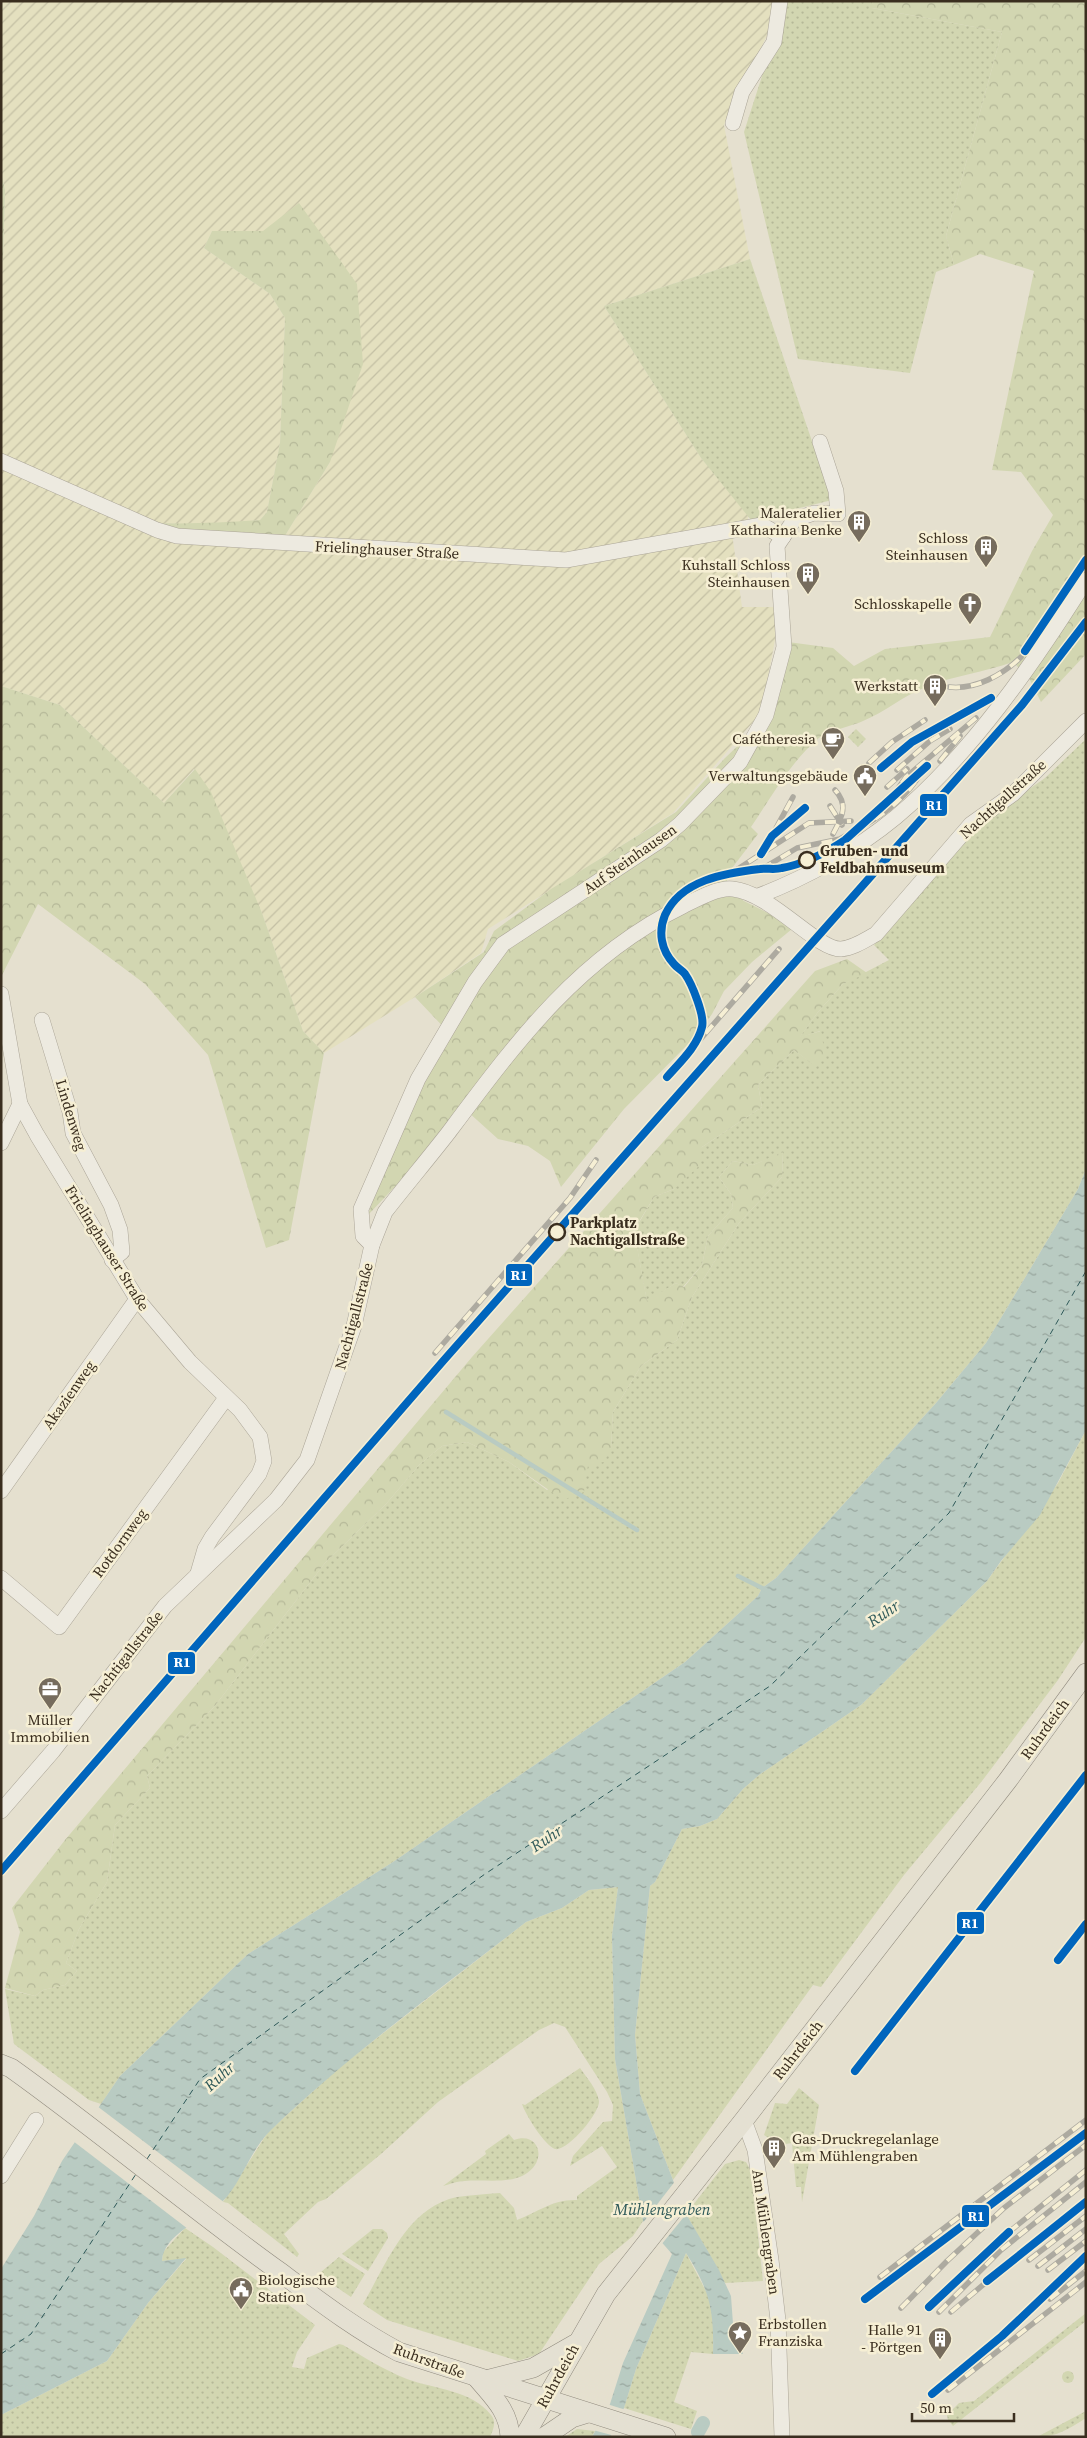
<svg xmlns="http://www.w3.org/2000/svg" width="1087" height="2438" viewBox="0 0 1087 2438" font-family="'Source Serif 4',serif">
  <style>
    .farmland { fill: url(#farmland-furrows) }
    .green { fill: url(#green-dots) }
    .forest { fill: url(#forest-crowns) }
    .water { fill: url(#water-ripples) }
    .pier { fill: #e5e0cf }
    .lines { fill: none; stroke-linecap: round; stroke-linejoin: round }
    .stream { stroke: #b9cbc2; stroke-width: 4.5 }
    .canal { stroke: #b9cbc2; stroke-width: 14 }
    .ferry { stroke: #2e5959; stroke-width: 1; stroke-dasharray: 6 5; stroke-linecap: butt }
    .minor-casing { stroke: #aba597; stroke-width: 16 }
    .major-casing { stroke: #908a7e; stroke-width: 20 }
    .minor { stroke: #edeae0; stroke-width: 15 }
    .major { stroke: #e4e0d2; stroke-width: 19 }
    .rail-casing { stroke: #adaaa0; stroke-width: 5.5 }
    .rail { stroke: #f6efd4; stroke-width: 4; stroke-dasharray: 11; stroke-linecap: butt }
    .rail-1-casing { stroke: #f6efd4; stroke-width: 11 }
    .rail-1 { stroke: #0065bd; stroke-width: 8 }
    .stop-dot { fill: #f6efd4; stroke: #3a2e1f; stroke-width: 2.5 }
    .labels { text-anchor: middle; stroke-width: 5; stroke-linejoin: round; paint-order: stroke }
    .poi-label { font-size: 15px; fill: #3a2e1f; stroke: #f6efd4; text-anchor: end }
    .street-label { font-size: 15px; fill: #3a2e1f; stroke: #f6efd4 }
    .stop-label { font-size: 15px; font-weight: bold; fill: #3a2e1f; stroke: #f6efd4; text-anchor: start }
    .water-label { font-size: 16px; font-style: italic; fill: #2e5959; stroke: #f6efd4 }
    .line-badge { stroke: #f6efd4; stroke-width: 2 }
    .badge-label { font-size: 14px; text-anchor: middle; font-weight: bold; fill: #fff }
  </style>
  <defs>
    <pattern id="farmland-furrows" width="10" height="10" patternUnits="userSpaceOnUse" patternTransform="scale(1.25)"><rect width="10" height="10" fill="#e4e0bf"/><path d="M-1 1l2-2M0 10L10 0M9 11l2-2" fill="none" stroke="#c4c0a4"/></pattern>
    <pattern id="green-dots" width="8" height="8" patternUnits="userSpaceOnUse" patternTransform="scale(1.25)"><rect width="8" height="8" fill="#d2d6b1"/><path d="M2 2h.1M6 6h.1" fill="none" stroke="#b5b898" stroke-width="1.8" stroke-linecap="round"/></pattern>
    <pattern id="forest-crowns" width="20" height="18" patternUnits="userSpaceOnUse" patternTransform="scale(1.25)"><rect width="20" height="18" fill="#d2d6b1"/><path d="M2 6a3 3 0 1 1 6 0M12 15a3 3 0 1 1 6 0" fill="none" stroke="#b5b898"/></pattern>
    <pattern id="water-ripples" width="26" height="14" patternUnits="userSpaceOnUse" patternTransform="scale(1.25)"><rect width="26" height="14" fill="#b9cbc2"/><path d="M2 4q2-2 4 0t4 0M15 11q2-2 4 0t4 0" fill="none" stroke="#97a59d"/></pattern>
  </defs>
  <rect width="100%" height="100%" fill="#e5e0cf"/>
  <path class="farmland" d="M1 1H775L772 25 724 125 750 259 604 306 701 458 748 515V523L566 560 732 533 742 607H774L779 619 761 713 673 813 488 929 481 953 415 997 324 1053 303 1031 262 913 194 769 164 803 60 705 1 686V467L136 525 283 539 330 462 263 231H212L204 248 270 294 285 318 280 443 267 512 260 520 208 525 152 523 1 457V266L3 259 5 190 1 172Z"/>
  <g class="green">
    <path d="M786 1H872V8L1002 32 946 236 954 265 936 272 910 373 798 359 744 132 763 73 781 42Z"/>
    <path d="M750 259 832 500 751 520 701 458 604 306Z"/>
    <path d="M856 729 866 739 858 747 848 737Z"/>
    <path d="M1086 739V1169L1078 1189 986 1343 936 1403 776 1578 762 1588 758 1596 685 1662 393 1862 248 1954 120 2076 101 2104 89 2100 14 2044 5 1989 35 1996 43 1990 65 1985 77 1971 66 1963 79 1929 107 1882 115 1825 150 1788 147 1776 214 1707 325 1563 386 1504 419 1465 442 1446 467 1442 509 1462 547 1490 611 1448 613 1412 641 1366 677 1340 692 1297 739 1223 782 1177 783 1153 753 1165 733 1161 719 1177 731 1194 733 1208 708 1236 702 1265 683 1287 676 1283 647 1302 634 1231 654 1197 674 1189 702 1147 762 1107 758 1085 794 1050 816 1066 820 1031 799 1038 818 1012 843 984 889 960 874 945 958 847 995 813 1045 778Z"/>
    <path d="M1086 1430V1637L1058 1680 982 1781 904 1875 821 1987 813 1985 673 2180 640 2094 635 2035 650 1886 655 1882 682 1829 700 1826 717 1819 743 1789 759 1775 861 1705 987 1581 1058 1483Z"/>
    <path d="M618 1887 612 1936 615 2059 643 2221 633 2236 599 2264 539 2354 518 2361 387 2320 363 2304C386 2265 407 2207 457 2197 471 2195 486 2194 500 2193L514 2208 517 2220C538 2212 553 2199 577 2200V2196L617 2167 602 2146 570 2166 573 2156 603 2122 612 2121 613 2105 607 2092 565 2027 554 2023 539 2030 438 2102 381 2154 326 2199 318 2202 284 2234 299 2254 297 2257 228 2203 223 2202 268 2132 341 2066 526 1922 562 1908 589 1890Z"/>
    <path d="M580 2068C587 2078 597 2089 599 2101 600 2113 567 2152 555 2149 545 2146 525 2114 522 2104L525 2105Z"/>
    <path d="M799 2088 819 2105 802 2202 801 2187H796L792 2143 779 2145 764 2135 775 2103 787 2104Z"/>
    <path d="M509 2134 514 2140C539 2131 549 2161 524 2175 508 2184 483 2179 465 2181 458 2181 450 2184 443 2186L486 2154 485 2151Z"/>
    <path d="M739 2160 746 2162 751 2171 763 2281 725 2283 686 2214 725 2164Z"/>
    <path d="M185 2228 213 2247 315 2325 297 2352 292 2367 304 2369 307 2358 339 2344 343 2345C364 2357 384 2370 407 2379 434 2389 472 2390 491 2415 497 2422 493 2430 490 2437H1V2415L107 2361 148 2303 186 2259 162 2261 163 2252Z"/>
    <path d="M373 2229H382L387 2233 388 2238 368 2271 342 2254Z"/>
    <path d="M686 2253 710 2299 713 2320V2354L691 2352 674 2402 697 2411 691 2429 624 2408 636 2369Z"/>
    <path d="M339 2257 365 2274 351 2297 323 2278 324 2274 321 2272Z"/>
    <path d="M1086 2313V2321L953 2426 948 2420 947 2415 959 2403 974 2401Z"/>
    <circle cx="1068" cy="2377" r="6"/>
    <path d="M1086 2411V2418C1070 2428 1057 2437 1037 2437Z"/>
    <path d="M577 2429 595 2431 592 2437H565Z"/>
  </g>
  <g class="forest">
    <path d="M872 1H1086V654L1041 702 1029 678 1013 662C985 672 952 676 926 687 903 696 885 712 863 721 852 726 828 731 820 737 791 761 772 796 751 827L758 834 726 876 729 889 744 901 774 916 792 929 752 962 724 991 712 1014 697 1035 624 1109 561 1187 550 1161 528 1146 498 1139 467 1111 368 1215 396 1134 451 1035 415 997 484 952 494 931 551 889 676 812 725 758 769 716 788 642 833 648 854 666 885 649 990 637 1032 551 1053 515 1021 472 992 470 1034 271 980 254 954 265 946 236 1002 32 872 8Z"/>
    <path d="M1 172 5 190 3 259 1 266Z"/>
    <path d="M299 203 357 284 363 364 330 462 283 539 187 532 152 523C189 524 224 523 260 520L267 512 280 443 285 318 270 294 204 248 212 231H263Z"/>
    <path d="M1 686 60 705 164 803 195 769 211 792 262 913 303 1031 324 1053 289 1240 266 1248 208 1055 145 984 38 904 1 977Z"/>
    <path d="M847 959 867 973 843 984 818 1012 800 1037 821 1031 825 1055 816 1067 794 1050 758 1085 762 1107 702 1147 699 1166 674 1189 654 1197 634 1230 647 1301 676 1283 684 1287 702 1265 708 1236 733 1208 731 1194 719 1177 733 1161 753 1165 783 1152 782 1177 739 1223 692 1297 677 1340 641 1366 613 1412 611 1448 604 1462 588 1465 584 1492 563 1500 509 1462 467 1442 442 1446 419 1465 386 1504 325 1563 214 1707 147 1776 150 1788 115 1825 107 1882 79 1929 66 1963 77 1971 65 1985 43 1990 35 1996 5 1988 20 1932 12 1908 65 1840 472 1357 815 971Z"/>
  </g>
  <path class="water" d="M1086 1169V1430L1040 1515 1001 1561 987 1581 861 1705 759 1775 743 1789 717 1819 700 1826 682 1829 655 1882 650 1886 635 2035 640 2094 686 2214 719 2270 731 2296 733 2324 743 2354H713C714 2310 710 2291 686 2253L636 2369 624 2408 611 2436 613 2437H592L610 2404 623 2363 672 2254 643 2221 615 2059 612 1936 618 1887 589 1890 562 1908 526 1922C439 1990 350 2054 271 2130 250 2150 242 2182 222 2202 205 2219 163 2234 162 2261L186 2258 148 2303 107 2361 1 2415V2269L34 2216 62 2161 120 2076 248 1954 393 1862 685 1662 758 1596 762 1588 776 1578 936 1403 986 1343 1078 1189Z"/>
  <g class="pier">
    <path d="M97 2106 225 2203 188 2229 73 2141Z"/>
    <path d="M676 2180 688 2212 661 2245 642 2224Z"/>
    <path d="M607 2404 626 2410 615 2436 593 2430Z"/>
  </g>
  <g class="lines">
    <g class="stream">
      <path d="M446 1412 637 1530"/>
      <path d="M738 1576 766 1590"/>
    </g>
    <path class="canal" d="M698 2432 703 2423"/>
    <g class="ferry">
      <path d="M147 2159 200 2079 485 1874 770 1686 949 1513 1086 1271"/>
      <path d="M1 2354 31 2334 136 2174"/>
    </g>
    <g class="minor-casing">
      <g id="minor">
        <path d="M733 123 742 92 774 42 780 1"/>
        <path d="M1 461 157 530 177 536 566 560 762 525 783 537"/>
        <path d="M758 896C806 878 856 850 896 817 971 754 1034 663 1086 580"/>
        <path d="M1 994 20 1104 37 1135 137 1299 190 1362 240 1410 260 1437 264 1461 259 1474 212 1537 205 1549 198 1573"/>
        <path d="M42 1020 70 1112 73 1133 111 1205 120 1230 122 1252 112 1260"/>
        <path d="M1 1143 20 1104"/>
        <path d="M372 1245 363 1236 361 1209 418 1079 475 982 503 944 661 840 680 824 740 762 766 715 784 647 777 546 794 520 814 513 838 514 836 491 820 442"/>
        <path d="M1 1491 137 1299"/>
        <path d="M1 1578 59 1627 226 1398"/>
        <path d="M1 1811 53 1751 165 1606 276 1500 307 1460 354 1326 372 1245 385 1212C406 1185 428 1159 449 1132 517 1041 579 957 683 906 697 899 718 887 733 889 771 893 817 950 841 949 854 948 865 940 876 934L971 824 1013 794 1086 721"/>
        <path d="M744 2120 755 2150 771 2260 778 2320 782 2437"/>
        <path d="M1 2176 36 2120"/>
      </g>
    </g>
    <g class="major-casing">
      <g id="major">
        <path d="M1 2064 11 2068C102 2133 188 2206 280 2272 319 2301 357 2330 399 2352L666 2437"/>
        <path d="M477 2378C493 2397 509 2411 510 2437"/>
        <path d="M486 2380 533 2368 575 2344"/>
        <path d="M524 2437 606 2294 744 2120 1008 1780 1086 1673"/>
        <path d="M544 2437 572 2418 588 2413"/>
      </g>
    </g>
    <use href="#minor" class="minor"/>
    <use href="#major" class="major"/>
    <g class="rail-casing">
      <g id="rail">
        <path d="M949 687C975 690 1003 675 1021 657"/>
        <path d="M940 761 960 736"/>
        <path d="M869 763 892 742 925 720"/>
        <path d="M881 768 912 742 991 698"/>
        <path d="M897 770 930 741 950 729"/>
        <path d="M887 787 907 769"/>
        <path d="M889 801 906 777 976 718"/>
        <path d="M830 806 842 825"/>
        <path d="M775 830 793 797"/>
        <path d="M856 830C883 816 908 796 923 770"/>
        <path d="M833 834C842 817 849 805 835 790"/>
        <path d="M764 850 772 836 805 808"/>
        <path d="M762 869 797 848 840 839 854 831"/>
        <path d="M730 874 809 823 851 821"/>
        <path d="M691 1050 779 949"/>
        <path d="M435 1353 570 1198 596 1160"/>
        <path d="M1058 1960 1086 1924"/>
        <path d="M855 2071 1086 1775"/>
        <path d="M1029 2260 1086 2216"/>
        <path d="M1038 2266 1086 2229"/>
        <path d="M1048 2270 1086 2241"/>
        <path d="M880 2277 1086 2120"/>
        <path d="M865 2299 1086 2133"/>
        <path d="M1050 2299 1086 2271"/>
        <path d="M929 2307 994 2244 1086 2170"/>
        <path d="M901 2308 947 2261 1004 2208 1086 2145"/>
        <path d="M939 2312 1001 2250 1086 2182"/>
        <path d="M951 2312 1023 2251 1086 2202"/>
        <path d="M948 2390 1086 2282"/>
        <path d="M932 2394 1002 2336 1086 2256"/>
      </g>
    </g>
    <use href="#rail" class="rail"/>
    <g class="rail-1-casing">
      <g id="rail-1">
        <path d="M1025 651 1086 560"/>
        <path d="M881 768 912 742 991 698"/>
        <path d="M761 854 772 836 805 808"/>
        <path d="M667 1077C680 1062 697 1047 702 1027 705 1016 692 984 685 974 682 970 677 968 674 964 661 950 658 932 665 915 681 880 725 873 760 869 767 868 775 870 782 868 804 864 827 852 845 840L927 766"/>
        <path d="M1 1871 444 1360 1022 705 1086 622"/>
        <path d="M1058 1960 1086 1924"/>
        <path d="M855 2071 1086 1775"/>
        <path d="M987 2281 1086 2202"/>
        <path d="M865 2299 1086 2133"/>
        <path d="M929 2307 1009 2232"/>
        <path d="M932 2394 1002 2336 1086 2256"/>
      </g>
    </g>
    <use href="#rail-1" class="rail-1"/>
  </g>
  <defs>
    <g id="building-pin" transform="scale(1.25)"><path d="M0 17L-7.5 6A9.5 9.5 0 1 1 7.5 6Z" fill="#766c5d" stroke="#f6efd4"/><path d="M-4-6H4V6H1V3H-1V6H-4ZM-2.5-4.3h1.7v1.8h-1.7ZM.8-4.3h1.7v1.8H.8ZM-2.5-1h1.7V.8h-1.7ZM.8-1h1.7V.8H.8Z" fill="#fff"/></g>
    <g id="church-pin" transform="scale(1.25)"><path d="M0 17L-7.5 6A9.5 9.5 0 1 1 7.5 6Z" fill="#766c5d" stroke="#f6efd4"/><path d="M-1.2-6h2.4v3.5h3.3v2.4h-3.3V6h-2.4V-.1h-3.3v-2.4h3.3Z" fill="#fff"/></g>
    <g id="cafe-pin" transform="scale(1.25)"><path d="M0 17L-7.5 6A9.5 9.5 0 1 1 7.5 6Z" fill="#766c5d" stroke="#f6efd4"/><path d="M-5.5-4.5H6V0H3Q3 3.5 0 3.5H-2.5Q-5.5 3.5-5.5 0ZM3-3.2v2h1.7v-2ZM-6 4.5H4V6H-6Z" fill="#fff"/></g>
    <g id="civic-pin" transform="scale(1.25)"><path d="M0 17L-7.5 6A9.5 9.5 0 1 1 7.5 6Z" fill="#766c5d" stroke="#f6efd4"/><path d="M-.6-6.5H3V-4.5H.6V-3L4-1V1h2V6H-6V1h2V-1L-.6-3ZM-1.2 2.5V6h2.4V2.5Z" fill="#fff"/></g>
    <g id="office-pin" transform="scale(1.25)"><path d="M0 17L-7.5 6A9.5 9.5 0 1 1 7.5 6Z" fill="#766c5d" stroke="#f6efd4"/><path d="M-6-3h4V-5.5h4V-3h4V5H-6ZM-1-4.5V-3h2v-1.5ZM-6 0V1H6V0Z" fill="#fff"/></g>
    <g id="sight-pin" transform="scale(1.25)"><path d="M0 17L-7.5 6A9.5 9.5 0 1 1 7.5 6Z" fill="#766c5d" stroke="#f6efd4"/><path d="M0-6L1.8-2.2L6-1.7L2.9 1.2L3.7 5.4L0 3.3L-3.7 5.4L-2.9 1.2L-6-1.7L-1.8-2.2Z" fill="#fff"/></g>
  </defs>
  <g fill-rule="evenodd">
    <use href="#building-pin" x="859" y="522"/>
    <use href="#building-pin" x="986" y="547"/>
    <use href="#building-pin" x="808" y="574"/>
    <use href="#church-pin" x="970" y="604"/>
    <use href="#building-pin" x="935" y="686"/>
    <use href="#cafe-pin" x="833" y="739"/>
    <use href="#civic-pin" x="865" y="776"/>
    <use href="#office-pin" x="50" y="1689"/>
    <use href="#building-pin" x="774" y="2148"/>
    <use href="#civic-pin" x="241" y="2289"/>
    <use href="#sight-pin" x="740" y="2333"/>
    <use href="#building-pin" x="940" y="2339"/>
  </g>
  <g class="stop-dot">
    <circle cx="807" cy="860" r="8"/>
    <circle cx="557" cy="1232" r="8"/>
  </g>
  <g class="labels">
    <g class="poi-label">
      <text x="842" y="518">Maleratelier<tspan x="842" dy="17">Katharina Benke</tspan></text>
      <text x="968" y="543">Schloss<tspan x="968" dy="17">Steinhausen</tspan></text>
      <text x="790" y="570">Kuhstall Schloss<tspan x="790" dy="17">Steinhausen</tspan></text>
      <text x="952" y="609">Schlosskapelle</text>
      <text x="918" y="691">Werkstatt</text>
      <text x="816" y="744">Cafétheresia</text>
      <text x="848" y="781">Verwaltungsgebäude</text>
      <text x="50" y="1725" text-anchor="middle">Müller<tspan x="50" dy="17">Immobilien</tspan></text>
      <text x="792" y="2144" text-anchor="start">Gas-Druckregelanlage<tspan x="792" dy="17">Am Mühlengraben</tspan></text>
      <text x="258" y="2285" text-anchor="start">Biologische<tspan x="258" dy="17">Station</tspan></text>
      <text x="758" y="2329" text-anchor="start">Erbstollen<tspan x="758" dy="17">Franziska</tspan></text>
      <text x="922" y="2335">Halle 91<tspan x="922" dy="17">- Pörtgen</tspan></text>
    </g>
    <g class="street-label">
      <text transform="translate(387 550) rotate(3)" y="5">Frielinghauser Straße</text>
      <text transform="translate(1003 799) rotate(-42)" y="5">Nachtigallstraße</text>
      <text transform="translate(630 859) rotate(-35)" y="5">Auf Steinhausen</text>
      <text transform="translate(71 1115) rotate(73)" y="5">Lindenweg</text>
      <text transform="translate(107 1248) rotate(58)" y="5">Frielinghauser Straße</text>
      <text transform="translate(354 1316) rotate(-75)" y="5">Nachtigallstraße</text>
      <text transform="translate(69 1395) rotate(-55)" y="5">Akazienweg</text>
      <text transform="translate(120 1543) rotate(-54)" y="5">Rotdornweg</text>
      <text transform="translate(126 1656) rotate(-52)" y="5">Nachtigallstraße</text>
      <text transform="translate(1045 1729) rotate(-54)" y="5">Ruhrdeich</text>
      <text transform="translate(798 2050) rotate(-52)" y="5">Ruhrdeich</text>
      <text transform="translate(766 2232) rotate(82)" y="5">Am Mühlengraben</text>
      <text transform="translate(429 2361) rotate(20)" y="5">Ruhrstraße</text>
      <text transform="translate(558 2376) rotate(-61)" y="5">Ruhrdeich</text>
    </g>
    <g class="stop-label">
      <text x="820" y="856">Gruben- und<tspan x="820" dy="17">Feldbahnmuseum</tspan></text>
      <text x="570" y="1228">Parkplatz<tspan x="570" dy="17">Nachtigallstraße</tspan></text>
    </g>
    <g class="water-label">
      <text transform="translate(883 1613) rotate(-34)" y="6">Ruhr</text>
      <text transform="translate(546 1838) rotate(-34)" y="6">Ruhr</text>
      <text transform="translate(219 2076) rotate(-43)" y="6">Ruhr</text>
      <text x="662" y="2215">Mühlengraben</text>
    </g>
  </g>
  <g class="line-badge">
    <rect x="919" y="793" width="29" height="24" rx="5" fill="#0065bd"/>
    <rect x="505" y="1263" width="28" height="24" rx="5" fill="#0065bd"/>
    <rect x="167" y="1651" width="29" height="24" rx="5" fill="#0065bd"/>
    <rect x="956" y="1911" width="29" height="24" rx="5" fill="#0065bd"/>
    <rect x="961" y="2204" width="29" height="24" rx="5" fill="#0065bd"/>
  </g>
  <g class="badge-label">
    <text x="934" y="810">R1</text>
    <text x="519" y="1280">R1</text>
    <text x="182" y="1667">R1</text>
    <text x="970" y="1928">R1</text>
    <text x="976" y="2221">R1</text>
  </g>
  <rect width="1087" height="2438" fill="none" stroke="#3a2e1f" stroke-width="5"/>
  <path d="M912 2413v8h102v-8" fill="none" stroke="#3a2e1f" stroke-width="2.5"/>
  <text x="920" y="2413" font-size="15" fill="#3a2e1f" stroke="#f6efd4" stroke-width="4" paint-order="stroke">50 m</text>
</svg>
